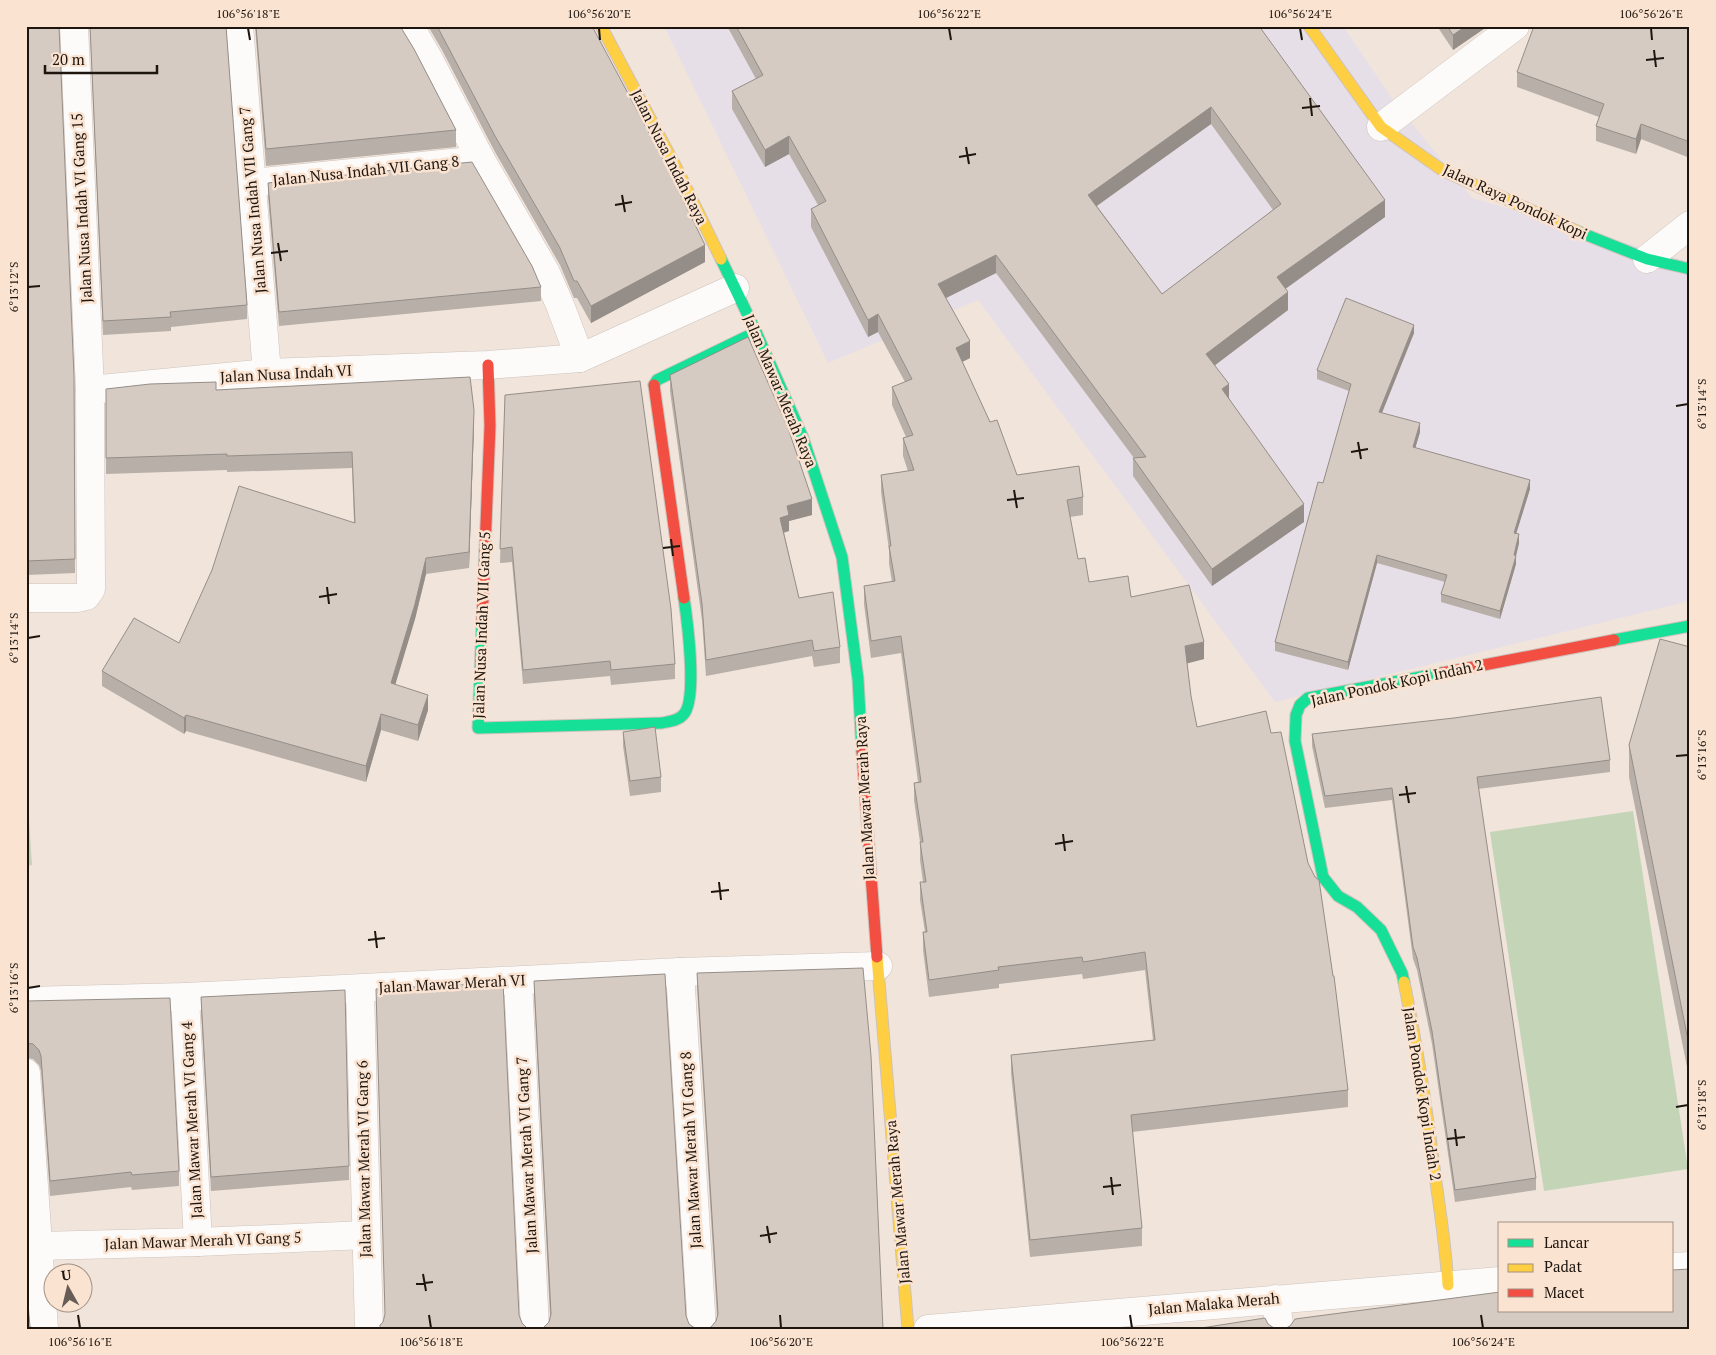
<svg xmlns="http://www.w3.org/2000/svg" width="1716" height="1355" viewBox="0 0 1716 1355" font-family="'PT Serif',serif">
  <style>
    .medical { fill: #e6dfe7 }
    .green { fill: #c3d4b7 }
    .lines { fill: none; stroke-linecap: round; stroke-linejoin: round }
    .street-casing { stroke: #cdc3bc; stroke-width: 29 }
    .fast-casing { stroke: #cdc3bc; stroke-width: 13 }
    .slow-casing { stroke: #cdc3bc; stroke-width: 13 }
    .jam-casing { stroke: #cdc3bc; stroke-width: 13 }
    .street { stroke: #fdfbfa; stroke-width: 28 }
    .fast { stroke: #16e098; stroke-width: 11 }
    .slow { stroke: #ffcf43; stroke-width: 11 }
    .jam { stroke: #f24e42; stroke-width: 11 }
    .wall { fill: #b7afa8; fill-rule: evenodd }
    .shaded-wall { fill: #958e88 }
    .building { fill: #d5cbc3; stroke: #958e88; fill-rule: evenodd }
    .ticks { fill: none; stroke: #1d150e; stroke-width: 2 }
    .labels { text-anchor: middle; stroke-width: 5; stroke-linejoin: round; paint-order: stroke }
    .street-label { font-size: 15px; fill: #1d150e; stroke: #fbe3d1 }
    .neatline { fill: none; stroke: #1d150e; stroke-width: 2 }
    .ticks-label { font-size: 12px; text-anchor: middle; fill: #1d150e }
  </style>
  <rect width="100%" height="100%" fill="#f1e4db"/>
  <path class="medical" d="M664 26H1343L1393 100 1472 198 1690 262V601L1275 702 978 300 828 363Z"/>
  <g class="green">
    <path d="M26 776 32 865 26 866Z"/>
    <path d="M1633 811 1688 1169 1544 1191 1490 832Z"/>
  </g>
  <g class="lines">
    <g class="street-casing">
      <g id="street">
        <path d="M74 26 90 390"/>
        <path d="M239 26 267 373"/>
        <path d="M407 26 410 27 428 58 481 160 546 273 560 305 580 358"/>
        <path d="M1381 127 1515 26"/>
        <path d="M251 183 481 160"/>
        <path d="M1647 259 1690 225"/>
        <path d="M26 598H78L86 596 91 589 90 390 267 373 488 365 580 358 735 288"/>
        <path d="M680 972 702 1329"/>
        <path d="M518 981 535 1329"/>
        <path d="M360 989 369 1329"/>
        <path d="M185 997 198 1242"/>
        <path d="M26 1001 185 997 680 972 878 966"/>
        <path d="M26 1073 44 1329"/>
        <path d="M39 1246 198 1242 366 1235"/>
        <path d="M1672 1267 1690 1266"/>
        <path d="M1275 1299 1280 1329"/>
        <path d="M928 1329 1500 1281"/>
      </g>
    </g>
    <g class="fast-casing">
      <g id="fast">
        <path d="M1579 232 1647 259 1690 269"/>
        <path d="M721 259 756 332 803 438 842 557 858 679 862 751"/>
        <path d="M654 385 657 380 756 332"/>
        <path d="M482 623 478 728 662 723C670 721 678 721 683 715 698 701 687 619 684 598"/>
        <path d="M1614 640 1690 626"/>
        <path d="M1404 982 1402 973 1381 930 1357 907 1338 896 1323 877 1295 741 1296 715 1300 705 1308 698 1442 673"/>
      </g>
    </g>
    <g class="slow-casing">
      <g id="slow">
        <path d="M601 26 677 169 721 259"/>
        <path d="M1309 26 1381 127 1442 170 1579 232"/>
        <path d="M877 957 908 1329"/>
        <path d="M1404 982C1417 1046 1427 1110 1435 1175 1440 1211 1446 1248 1448 1285"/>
      </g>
    </g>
    <g class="jam-casing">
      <g id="jam">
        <path d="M654 385 684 598"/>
        <path d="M482 623 490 426 488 365"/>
        <path d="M1442 673 1614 640"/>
        <path d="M862 751 877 957"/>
      </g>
    </g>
    <use href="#street" class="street"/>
    <use href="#fast" class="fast"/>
    <use href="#slow" class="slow"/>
    <use href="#jam" class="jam"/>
  </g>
  <g class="wall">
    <path d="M26 26 74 376 75 573 26 575Z"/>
    <path d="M90 26H226L247 305V319L171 327V331L103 335Z"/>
    <path d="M255 26H400L456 130V147L266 166Z"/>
    <path d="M428 26H592L705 262 591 323 577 298H574L560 265 495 152 442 50Z"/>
    <path d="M727 26H1259L1385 217 1286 288 1288 310 1215 365 1229 398 1304 522 1212 586 1133 476V458H1134L996 273 946 298 970 358 962 362 990 422 1017 475 1083 497V515L1070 517 1078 559 1089 582 1131 597 1204 659 1187 663 1191 696 1197 727 1348 1090V1107L1132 1132 1142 1228V1246L1030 1257 1011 1073V1055L1153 1040 1145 970 1083 979 1082 974 999 984V988L929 997 923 950V932H925L920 900V882H923L920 860V842L914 800V783L918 782 901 653 871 658 864 604V586L892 582 889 564V550L881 492V475L908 471 903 456V438L906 437 892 405V387L905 382 878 332 868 337 811 227V209L818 205 789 154 765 167 732 109V91L756 79ZM1211 124 1273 210 1162 294 1097 206Z"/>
    <path d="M1437 26H1488L1453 50Z"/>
    <path d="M1690 26V158L1641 139 1636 154 1596 141V126L1599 117 1517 87V72Z"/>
    <path d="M268 183 541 287V301L279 326 268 197Z"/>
    <path d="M1414 333 1382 413 1420 432 1415 448 1530 489 1516 533 1519 543 1516 556V564L1500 619 1441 602V594L1445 582 1377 563 1348 670 1275 651V642L1323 483 1349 391 1317 379V370Z"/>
    <path d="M670 375 812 515 789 521V531L784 533 799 598 840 647V663L814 667 812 656 706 676 702 620 670 391Z"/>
    <path d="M106 389 216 390 474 426 469 568 426 574 415 619 395 684 428 710 418 741 381 730 366 782 186 731 184 734 102 686V671L179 643 354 523 352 468 227 472V470L106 474Z"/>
    <path d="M505 395 675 664V679L611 685 610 676 523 684 512 562 500 563Z"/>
    <path d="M1690 647V1082L1629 777V745Z"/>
    <path d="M623 732 661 777V792L630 796 623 746Z"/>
    <path d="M1312 734 1610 760V772L1478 789 1536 1178V1190L1455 1202 1432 1044 1417 970 1413 959 1392 800 1325 808 1312 746Z"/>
    <path d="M697 973 883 1329 711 1327 716 1321 717 1317 697 987Z"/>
    <path d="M534 981 686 1316 543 1328 549 1322 550 1316 534 995Z"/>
    <path d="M201 997 349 1166V1180L211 1191 201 1012Z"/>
    <path d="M26 1001 179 1171V1186L132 1190 131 1187 50 1196 41 1071 39 1065 33 1059 26 1058Z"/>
  </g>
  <g class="shaded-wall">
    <path d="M1466 26H1488L1453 50V35Z"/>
    <path d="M1211 107V124L1088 212V195Z"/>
    <path d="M1641 124V139L1636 154V139Z"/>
    <path d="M789 136V154L765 167V150Z"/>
    <path d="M1385 200V217L1277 295V277Z"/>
    <path d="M705 245V262L591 323V306Z"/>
    <path d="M996 255V273L938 302V284Z"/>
    <path d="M1288 292V310L1206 372V354Z"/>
    <path d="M878 314V332L868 337V320Z"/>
    <path d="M1414 325V333L1379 420V412Z"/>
    <path d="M970 341V358L956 365V348Z"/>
    <path d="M1229 384V402L1222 389Z"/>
    <path d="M474 410V426L469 568V552Z"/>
    <path d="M1420 423V432L1413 456V447Z"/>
    <path d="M1530 480V489L1514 541V533Z"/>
    <path d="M812 499V515L789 521V531L780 533V518L787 506Z"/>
    <path d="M1304 504V522L1212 586V569Z"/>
    <path d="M1519 534V543L1514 564V555Z"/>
    <path d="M1377 555V563L1348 670V662Z"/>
    <path d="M1516 556V564L1500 619V611Z"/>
    <path d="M426 558V574L415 619 391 699V683Z"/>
    <path d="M1204 642V659L1185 664V646Z"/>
    <path d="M428 695V710L418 741V725Z"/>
    <path d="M381 714V730L366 782V766Z"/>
    <path d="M186 715V731L184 734V718Z"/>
  </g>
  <g class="building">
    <path d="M26 26H59L74 376 75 559 26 561Z"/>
    <path d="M90 26H226L247 305 170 312 171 317 103 321Z"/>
    <path d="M256 26H400L414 49 456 130 266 149Z"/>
    <path d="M437 26H592L663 159 705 245 591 306 577 281H574L560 248 495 136Z"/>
    <path d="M736 26H1259L1385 200 1277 277 1288 292 1206 354 1229 384 1222 389 1304 504 1212 569 1133 458 1146 457 996 255 938 284 970 341 956 348 990 422 997 420 1017 475 1079 466 1083 497 1067 500 1078 559 1085 558 1089 582 1128 576 1131 597 1189 585 1204 642 1185 646 1191 696 1197 727 1266 711 1271 733 1281 732 1308 863 1315 877 1319 880 1333 976H1334L1348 1090 1131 1115 1142 1228 1030 1240 1011 1055 1155 1040 1145 952 1083 962 1082 957 998 967 999 970 929 980 923 932H927L920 882H926L920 842H923L914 783 921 782 901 636 871 641 864 586 895 581 889 546H891L881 475 914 470 903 438 913 435 892 387 912 379 878 314 868 320 811 209 826 201 789 136 765 150 732 91 763 75ZM1211 107 1281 204 1162 294 1088 195Z"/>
    <path d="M1447 26H1466L1453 35Z"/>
    <path d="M1534 26H1690V142L1641 124 1636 139 1596 126 1604 104 1517 72Z"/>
    <path d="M472 162 532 266 541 287 279 312 268 183Z"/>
    <path d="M1346 298 1414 325 1379 412 1420 423 1413 447 1530 480 1514 533 1519 534 1514 555 1516 556 1500 611 1441 594 1447 575 1377 555 1348 662 1275 642 1318 482 1323 483 1351 384 1317 370Z"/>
    <path d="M748 337 788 428 812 499 787 506 789 515 780 518 799 598 833 592 840 647 814 651 812 640 706 660 702 604 670 375Z"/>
    <path d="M470 377 474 410 469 552 426 558 415 604 391 683 428 695 418 725 381 714 366 766 186 715 184 718 102 671 134 618 179 643 212 570 239 486 355 523 352 452 227 456V454L106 458V389L150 384 216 382V390Z"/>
    <path d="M640 381 671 609 675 664 611 670 610 661 523 670 512 547 500 549 505 395Z"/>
    <path d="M1660 639 1690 647V1050L1629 745Z"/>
    <path d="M1601 697 1610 760 1477 777 1536 1178 1455 1190 1432 1031 1417 958 1413 947 1392 788 1325 796 1312 734 1454 718Z"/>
    <path d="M655 727 661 777 630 781 623 732Z"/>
    <path d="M863 968 871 1056 883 1329H707L711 1327 716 1321 718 1314 697 973Z"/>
    <path d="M665 974 686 1316 689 1324 696 1329H540L543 1328 549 1322 551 1314 534 981Z"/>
    <path d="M503 982 519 1315 522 1323 527 1328 530 1329H380V1325L383 1322 385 1314 376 989Z"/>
    <path d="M345 990 349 1166 211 1177 201 997Z"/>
    <path d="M170 998 179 1171 132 1175 131 1172 50 1181 41 1056 39 1050 33 1044 26 1043V1001Z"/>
    <path d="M1690 1269V1329H1284L1290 1326 1295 1319 1500 1292V1311H1672V1270Z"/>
    <path d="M26 1280 30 1327 40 1329H26Z"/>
    <path d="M1265 1318 1268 1324 1274 1328 1277 1329H1195Z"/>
  </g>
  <path class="ticks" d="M248 28 250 40M599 28 600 40M949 28 951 40M1300 28 1302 40M1651 28 1652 40M1654 50 1656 67M1646 60 1664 58M1310 98 1312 116M1302 108 1320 106M966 147 969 164M959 157 976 154M622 195 625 212M615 205 632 202M278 243 281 261M271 253 288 251M28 287 40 286M1676 406 1688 404M1358 442 1361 459M1351 452 1368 449M1014 490 1017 508M1007 500 1024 498M671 539 673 556M663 548 680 546M327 587 329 604M319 597 337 594M28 638 40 636M1676 756 1688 755M1406 786 1409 803M1399 795 1416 793M1063 834 1065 851M1055 844 1073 841M719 882 721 900M711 892 729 890M375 931 377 948M368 940 385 938M28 988 40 986M1676 1107 1688 1105M1455 1129 1457 1146M1447 1139 1465 1137M1111 1177 1113 1195M1103 1187 1121 1185M767 1226 770 1243M760 1236 777 1233M423 1274 426 1291M416 1284 433 1282M78 1315 80 1328M429 1315 431 1328M780 1315 781 1328M1130 1315 1132 1328M1481 1315 1483 1328"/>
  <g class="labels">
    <g class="street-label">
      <text transform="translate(669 157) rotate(63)" y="5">Jalan Nusa Indah Raya</text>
      <text transform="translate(366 171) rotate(-6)" y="5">Jalan Nusa Indah VII Gang 8</text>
      <text transform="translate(253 200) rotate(-95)" y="5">Jalan Nusa Indah VII Gang 7</text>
      <text transform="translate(1515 202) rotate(25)" y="5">Jalan Raya Pondok Kopi</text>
      <text transform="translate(82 208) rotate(-93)" y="5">Jalan Nusa Indah VI Gang 15</text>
      <text transform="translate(286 374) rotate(-3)" y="5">Jalan Nusa Indah VI</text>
      <text transform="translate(780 391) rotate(67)" y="5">Jalan Mawar Merah Raya</text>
      <text transform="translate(482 625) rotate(-88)" y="5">Jalan Nusa Indah VII Gang 5</text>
      <text transform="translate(1397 683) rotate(-12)" y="5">Jalan Pondok Kopi Indah 2</text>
      <text transform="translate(865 798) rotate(-93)" y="5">Jalan Mawar Merah Raya</text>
      <text transform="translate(452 984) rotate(-3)" y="5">Jalan Mawar Merah VI</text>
      <text transform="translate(1422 1094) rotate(81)" y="5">Jalan Pondok Kopi Indah 2</text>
      <text transform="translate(192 1120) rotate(-93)" y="5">Jalan Mawar Merah VI Gang 4</text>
      <text transform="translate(691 1150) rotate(-93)" y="5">Jalan Mawar Merah VI Gang 8</text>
      <text transform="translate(527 1155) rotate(-93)" y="5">Jalan Mawar Merah VI Gang 7</text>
      <text transform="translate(364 1159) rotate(-91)" y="5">Jalan Mawar Merah VI Gang 6</text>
      <text transform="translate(898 1202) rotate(-95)" y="5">Jalan Mawar Merah Raya</text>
      <text transform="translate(203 1241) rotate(-2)" y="5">Jalan Mawar Merah VI Gang 5</text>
      <text transform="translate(1214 1304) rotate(-5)" y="5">Jalan Malaka Merah</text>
    </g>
  </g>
  <rect width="1716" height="1355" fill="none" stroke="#fbe3d1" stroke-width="55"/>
  <rect x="1498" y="1222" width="175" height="90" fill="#fbe3d1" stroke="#a29183"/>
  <rect x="1508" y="1239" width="25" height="8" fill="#16e098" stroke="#a29183"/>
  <text x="1544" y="1248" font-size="15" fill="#1d150e">Lancar</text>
  <rect x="1508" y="1264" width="25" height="8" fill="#ffcf43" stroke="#a29183"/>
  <text x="1544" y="1272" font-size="15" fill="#1d150e">Padat</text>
  <rect x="1508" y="1289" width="25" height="8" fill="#f24e42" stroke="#a29183"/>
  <text x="1544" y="1298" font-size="15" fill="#1d150e">Macet</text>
  <g transform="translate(68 1288) rotate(352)"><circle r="24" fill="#fbe3d1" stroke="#a29183"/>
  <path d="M0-4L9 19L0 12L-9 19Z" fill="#675d56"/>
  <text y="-8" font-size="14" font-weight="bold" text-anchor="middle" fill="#1d150e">U</text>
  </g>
  <path d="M45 65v8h112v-8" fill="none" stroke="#1d150e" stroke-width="2.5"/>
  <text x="52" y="65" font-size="15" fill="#1d150e" stroke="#fbe3d1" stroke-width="4" paint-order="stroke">20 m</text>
  <rect x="28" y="28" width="1660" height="1300" class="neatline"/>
  <g class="ticks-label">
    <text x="248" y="18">106°56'18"E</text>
    <text x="599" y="18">106°56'20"E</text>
    <text x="949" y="18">106°56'22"E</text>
    <text x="1300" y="18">106°56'24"E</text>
    <text x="1651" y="18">106°56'26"E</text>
    <text transform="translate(14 287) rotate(-90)" y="4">6°13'12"S</text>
    <text transform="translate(1702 404) rotate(-90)" y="4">6°13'14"S</text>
    <text transform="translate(14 638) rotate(-90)" y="4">6°13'14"S</text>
    <text transform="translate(1702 755) rotate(-90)" y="4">6°13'16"S</text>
    <text transform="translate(14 988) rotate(-90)" y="4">6°13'16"S</text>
    <text transform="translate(1702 1105) rotate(-90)" y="4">6°13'18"S</text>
    <text x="80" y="1346">106°56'16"E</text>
    <text x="431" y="1346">106°56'18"E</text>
    <text x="781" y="1346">106°56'20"E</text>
    <text x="1132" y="1346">106°56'22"E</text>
    <text x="1483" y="1346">106°56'24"E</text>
  </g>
</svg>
